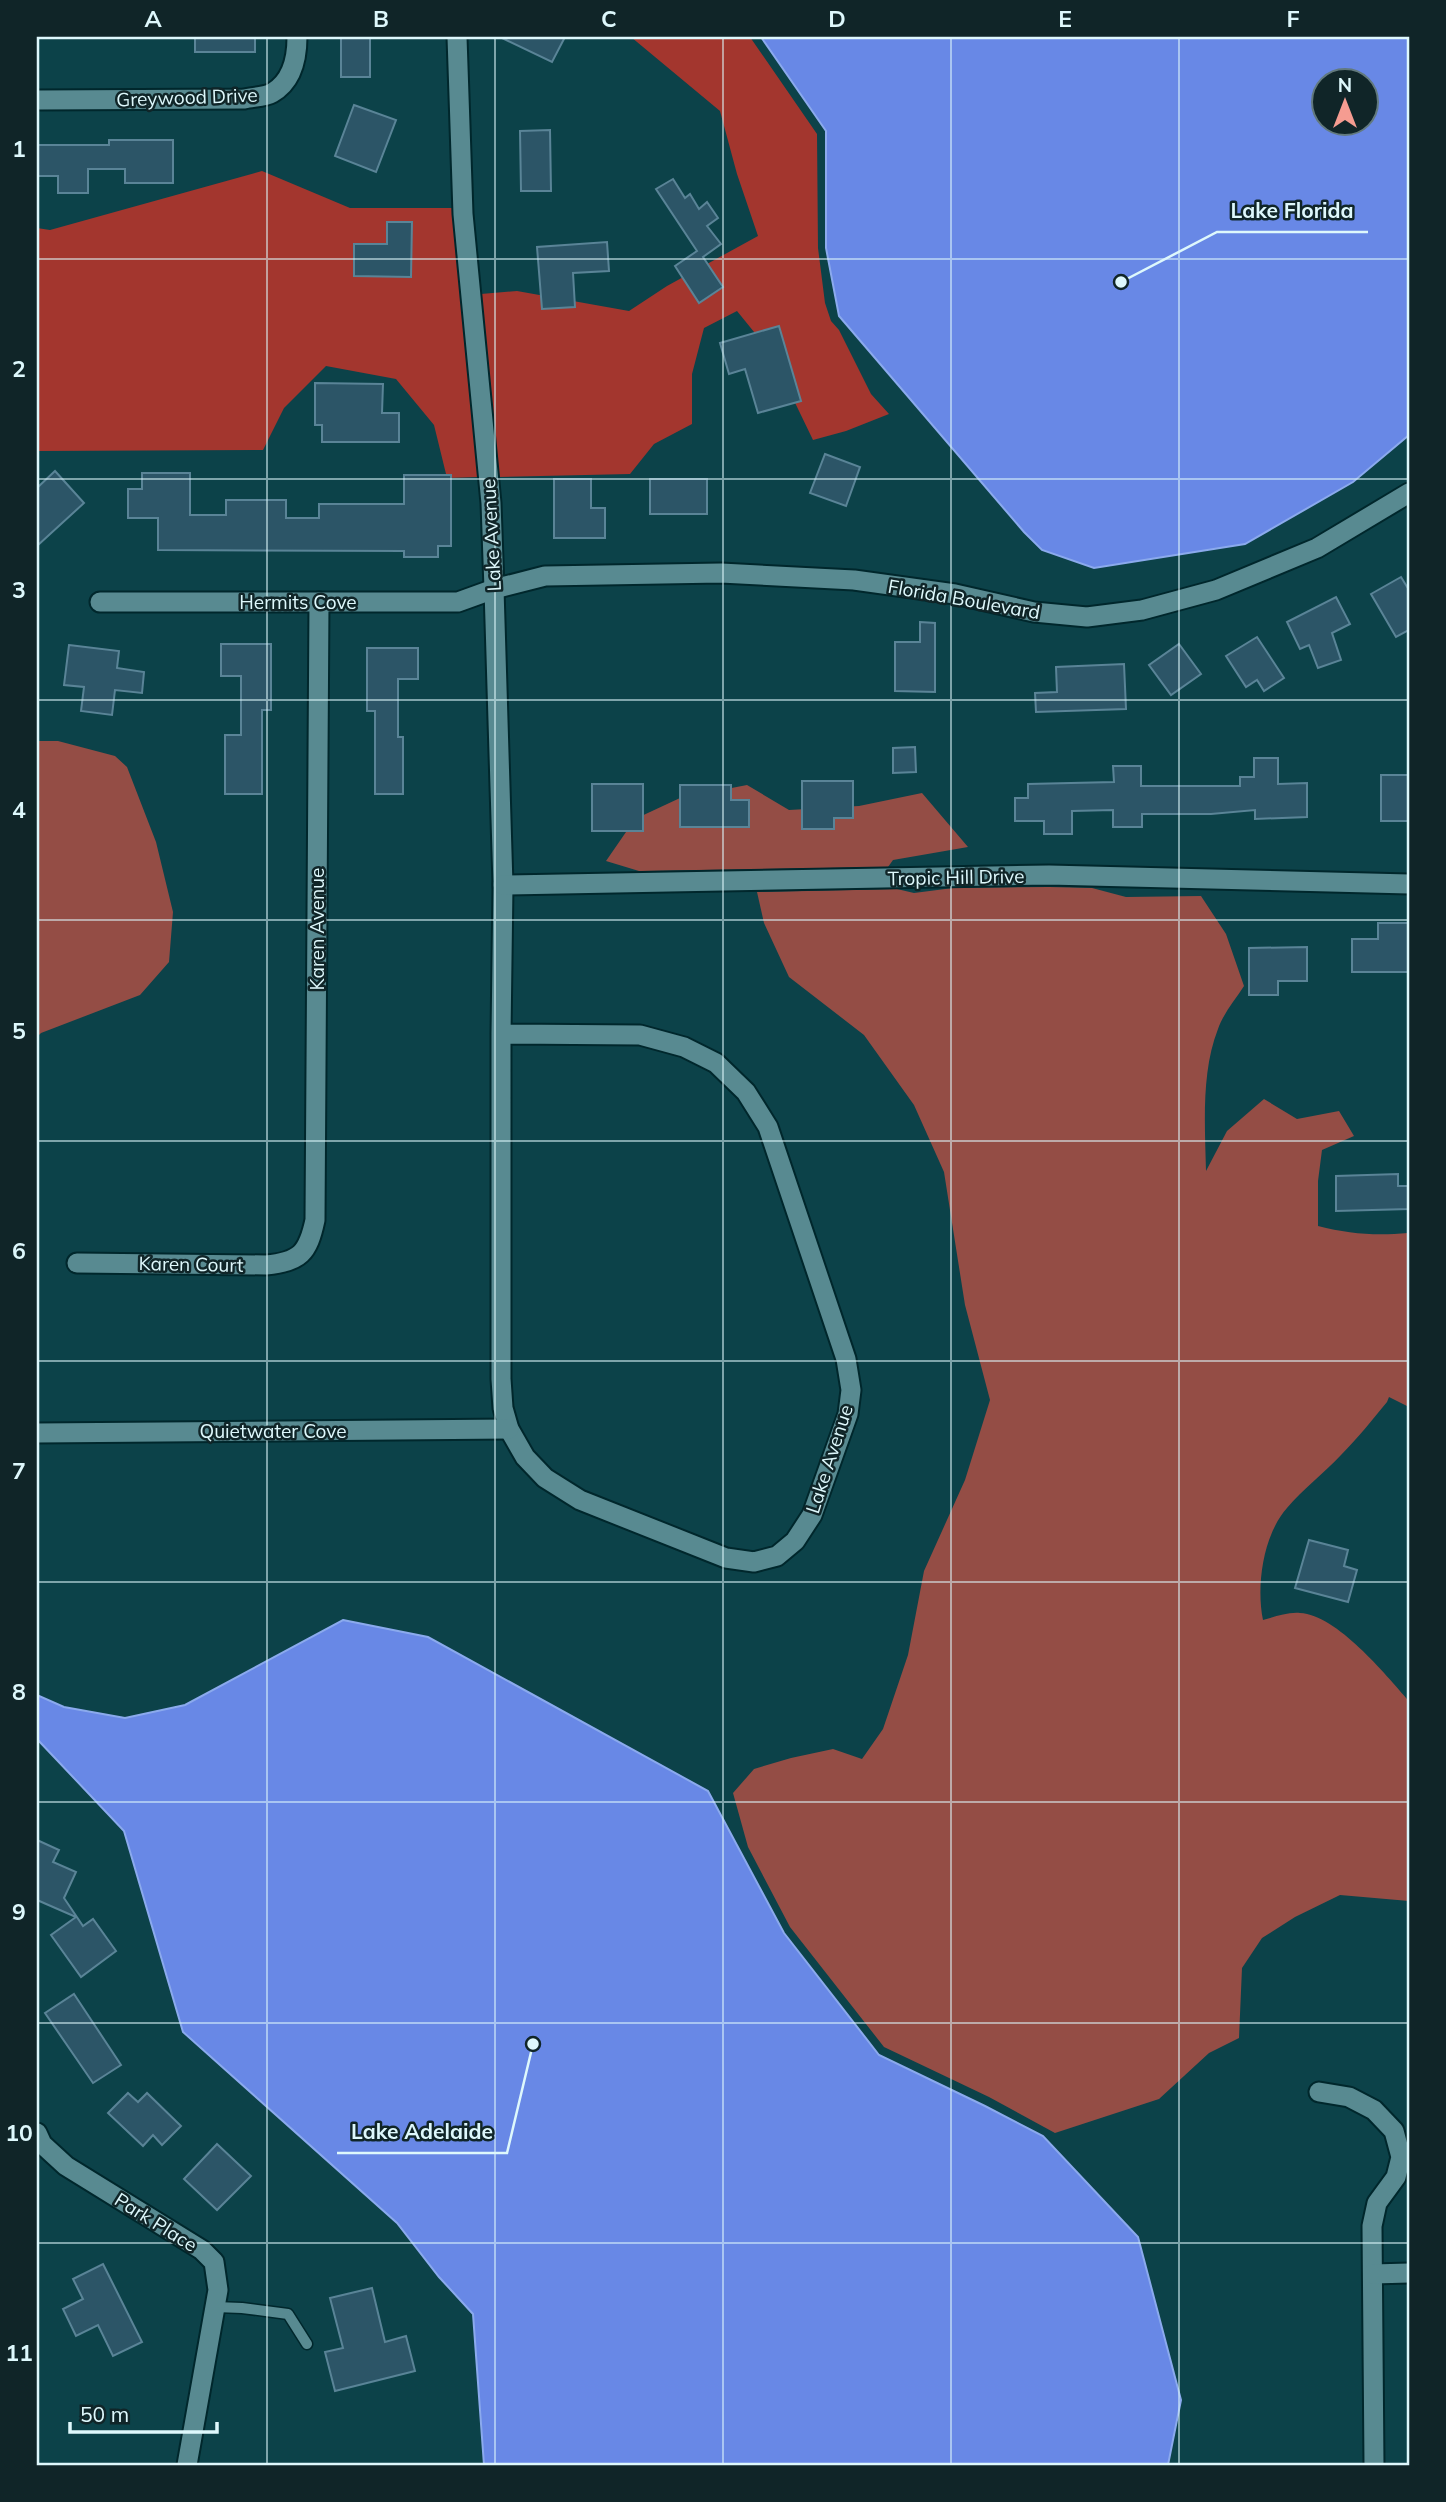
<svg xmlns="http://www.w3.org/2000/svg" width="1446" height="2502" viewBox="0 0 1446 2502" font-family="Mulish,sans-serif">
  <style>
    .green { fill: #944d45 }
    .forest { fill: #a3362e }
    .water { fill: #6888e6; stroke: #8baaed; stroke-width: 2; fill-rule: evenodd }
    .building { fill: #2c5567; stroke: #5a8497; stroke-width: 2 }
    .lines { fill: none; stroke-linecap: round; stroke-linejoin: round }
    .lane-casing { stroke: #00272c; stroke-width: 13 }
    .street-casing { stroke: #00272c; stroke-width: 23 }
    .lane { stroke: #588a91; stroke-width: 10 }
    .street { stroke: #588a91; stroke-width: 19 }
    .grid { fill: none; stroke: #def8fc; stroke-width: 2; stroke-opacity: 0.55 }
    .labels { text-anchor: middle; stroke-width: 5; stroke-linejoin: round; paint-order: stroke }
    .street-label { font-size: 19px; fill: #def8fc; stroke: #102528 }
    .leader { fill: none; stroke: #def8fc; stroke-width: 2.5 }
    .callout-dot { fill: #def8fc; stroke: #102528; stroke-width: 2.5 }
    .callout-label { font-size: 21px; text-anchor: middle; font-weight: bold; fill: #def8fc; stroke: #102528; stroke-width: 5; stroke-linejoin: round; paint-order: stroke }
    .neatline { fill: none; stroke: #def8fc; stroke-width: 2.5 }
    .grid-label { font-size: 23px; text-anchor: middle; font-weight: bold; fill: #def8fc }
  </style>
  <rect width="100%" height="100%" fill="#0c4249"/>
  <g class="green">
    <path d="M37 741H58L115 756 127 767 156 842 173 912 169 962 140 995 41 1033 37 1037Z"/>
    <path d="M747 785 789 810 859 806 922 793 968 847 893 860 888 867 639 871 606 861 635 819 680 798Z"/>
    <path d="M1049 887 1092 888 1126 897 1201 896 1226 934 1244 986C1235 1000 1223 1014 1218 1029 1201 1072 1205 1126 1206 1171L1227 1131 1264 1099 1297 1119 1339 1111 1354 1136 1322 1150 1318 1181V1226C1349 1234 1376 1236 1408 1233L1409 1235V1407L1389 1397 1387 1402C1372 1420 1358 1438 1341 1455 1324 1473 1303 1489 1287 1508 1263 1535 1256 1586 1263 1620 1275 1617 1287 1612 1300 1613 1337 1615 1385 1674 1409 1701V1901L1340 1895 1295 1917 1262 1938 1242 1968 1239 2038 1209 2053 1159 2099 1055 2133 989 2097 884 2047 790 1927 748 1847 733 1793 754 1769 791 1758 833 1749 862 1759 883 1729 908 1655 924 1571 965 1480 990 1400 965 1305 944 1172 914 1105 864 1035 789 977 764 923 757 892 897 889 914 893 953 888Z"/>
  </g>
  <g class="forest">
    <path d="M631 37H750L817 134 818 248 825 303 831 321 839 330 871 394 889 414 846 431 813 440 771 353 737 311 704 328 692 374V424L654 444 630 474 498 477 481 294 517 291 629 311 667 286 758 236 737 174 720 111Z"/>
    <path d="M262 171 350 208H453L478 477 447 478 434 425 396 379 326 366 284 408 263 450 37 451V228L50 230Z"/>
  </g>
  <g class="water">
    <path d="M761 37H1409V435L1353 482 1245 544 1094 568 1042 550 1024 532 839 316 826 248V131ZM1324 80H1366V122H1324Z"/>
    <path d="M343 1620 428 1637 708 1791 784 1933 879 2055 985 2106 1043 2136 1138 2237 1181 2400 1168 2465H484L473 2314 439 2277 397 2223 183 2032 124 1831 37 1739V1695L64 1707 125 1718 185 1705Z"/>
  </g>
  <g class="building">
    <rect x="195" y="37" width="60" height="15"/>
    <rect x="341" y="37" width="29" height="40"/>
    <path d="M500 37H565L552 62Z"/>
    <path d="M354 105 396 120 376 172 335 156Z"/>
    <path d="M550 130 551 191H521L520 131Z"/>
    <path d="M109 140H173V183H125V169H88V193H58V176H37V145H109Z"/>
    <path d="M673 179 685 198 690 194 699 209 707 202 718 218 707 226 721 244 703 257 723 287 699 303 675 266 697 251 656 189Z"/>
    <path d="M387 222H412L411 277 354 276V244H387Z"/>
    <path d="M607 242 609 271 573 273 575 307 542 309 537 247Z"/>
    <path d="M779 326 801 401 758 413 745 369 729 374 720 343Z"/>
    <path d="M315 383 383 384 382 413H399V442H322V425H315Z"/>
    <path d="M825 454 860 467 846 506 810 493Z"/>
    <path d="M55 471 84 503 37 546V488Z"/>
    <path d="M142 473H190V515H226V500H286V518H319V504H404V475H451V546H438V557H404V551L158 550V518H128V489H142Z"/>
    <path d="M554 479H591V508H605V538H554Z"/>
    <rect x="650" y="479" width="57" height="35"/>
    <path d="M1401 577 1409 590V630L1396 637 1371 594Z"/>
    <path d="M1336 597 1350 624 1332 633 1341 660 1318 668 1309 645 1300 649 1287 622Z"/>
    <path d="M920 622 935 623V692L895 691V642H920Z"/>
    <path d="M1257 637 1284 678 1264 691 1257 680 1246 687 1226 656Z"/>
    <path d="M221 644H271V710H262V794H225V735H241V676H221Z"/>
    <path d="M1179 644 1201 674 1171 695 1149 665Z"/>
    <path d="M69 645 119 651 117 668 144 672 142 693 115 690 112 715 81 711 84 687 64 685Z"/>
    <path d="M367 648H418V679H398V737H403V794H375V711H367Z"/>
    <path d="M1124 664 1126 709 1036 712 1035 693 1057 692 1056 667Z"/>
    <path d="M915 747 916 772 893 773V748Z"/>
    <path d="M1254 758H1278V784L1307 783V817L1255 819V810L1211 814H1142V827H1113V810L1072 811V834H1044V821H1015V798H1028V784L1114 782 1113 766H1141V786H1240V777H1254Z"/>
    <rect x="1381" y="775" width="28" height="46"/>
    <path d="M802 781H853V818H834V829H802Z"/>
    <rect x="592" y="784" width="51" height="47"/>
    <path d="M680 785H731V800H749V827H680Z"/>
    <path d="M1378 923H1409V972H1352V939H1378Z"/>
    <path d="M1307 947V981H1278V995H1249V948Z"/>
    <path d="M1398 1174V1186H1409V1209L1336 1211V1176Z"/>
    <path d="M1309 1540 1348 1550 1344 1566 1357 1570 1348 1602 1295 1588Z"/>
    <path d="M37 1840 59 1850 53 1862 76 1872 64 1898 83 1926 93 1919 116 1951 81 1977 51 1935 76 1917 37 1900Z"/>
    <path d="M74 1994 121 2065 93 2083 45 2013Z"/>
    <path d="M128 2093 138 2102 147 2093 181 2126 162 2145 153 2135 143 2146 108 2113Z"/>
    <path d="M217 2144 251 2176 217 2210 184 2179Z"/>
    <path d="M103 2264 142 2342 113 2356 98 2325 76 2336 63 2309 83 2299 73 2279Z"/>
    <path d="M372 2288 385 2342 406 2336 415 2371 335 2391 325 2352 343 2348 330 2298Z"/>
  </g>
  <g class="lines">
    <g class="lane-casing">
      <path id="lane" d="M215 2307 242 2308 288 2314 307 2344"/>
    </g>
    <g class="street-casing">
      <g id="street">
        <path d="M457 37 463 214 491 503 494 589 503 885 501 1034V1379L503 1408 509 1429 525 1457 545 1478 580 1500 726 1558 754 1562 777 1556 795 1541 812 1515 848 1414 851 1390 846 1359 768 1127 746 1092 716 1063 684 1047 640 1035 501 1034"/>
        <path d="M37 100 244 99C252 97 265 97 272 93 293 81 297 58 297 37"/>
        <path d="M100 602H458L494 589 545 576 721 573 854 580 955 594 1034 612 1087 617 1142 610 1216 590 1317 548 1409 493"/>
        <path d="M503 885 1049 875 1409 884"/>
        <path d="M77 1263 266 1265C300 1262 308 1253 315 1220L319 602"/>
        <path d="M37 1433 509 1429"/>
        <path d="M1319 2092 1349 2097 1374 2110 1394 2131 1401 2157 1396 2177 1377 2203 1372 2226 1374 2465"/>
        <path d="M37 2133 42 2144 66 2166 202 2250 214 2262 218 2290 187 2465"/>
        <path d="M1373 2274 1409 2273"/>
      </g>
    </g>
    <use href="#lane" class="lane"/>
    <use href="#street" class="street"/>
  </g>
  <path class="grid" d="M267 37V2465M495 37V2465M723 37V2465M951 37V2465M1179 37V2465M37 259H1409M37 479H1409M37 700H1409M37 920H1409M37 1141H1409M37 1361H1409M37 1582H1409M37 1802H1409M37 2023H1409M37 2243H1409"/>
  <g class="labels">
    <g class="street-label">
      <text transform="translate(187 97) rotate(-2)" y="7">Greywood Drive</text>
      <text transform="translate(491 535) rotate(-93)" y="7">Lake Avenue</text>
      <text transform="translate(964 599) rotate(10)" y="7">Florida Boulevard</text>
      <text x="298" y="609">Hermits Cove</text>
      <text transform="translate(956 877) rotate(-1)" y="7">Tropic Hill Drive</text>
      <text transform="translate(317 929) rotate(-90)" y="7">Karen Avenue</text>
      <text transform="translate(191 1264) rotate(1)" y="7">Karen Court</text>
      <text x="273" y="1438">Quietwater Cove</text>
      <text transform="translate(829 1459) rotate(-72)" y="7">Lake Avenue</text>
      <text transform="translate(156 2222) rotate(32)" y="7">Park Place</text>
    </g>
  </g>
  <path class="leader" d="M1121 282L1217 232H1368M533 2044L507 2153H337"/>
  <g class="callout-dot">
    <circle cx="1121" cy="282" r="7"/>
    <circle cx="533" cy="2044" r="7"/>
  </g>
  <g class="callout-label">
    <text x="1292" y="218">Lake Florida</text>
    <text x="422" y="2139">Lake Adelaide</text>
  </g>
  <rect width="1446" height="2502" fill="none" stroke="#102528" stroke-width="77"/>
  <g transform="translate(1345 102)"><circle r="33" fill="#102528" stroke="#62797d" stroke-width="2"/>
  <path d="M0-5L12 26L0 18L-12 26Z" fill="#f59c91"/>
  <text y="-10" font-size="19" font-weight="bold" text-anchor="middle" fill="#def8fc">N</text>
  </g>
  <path d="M70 2422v10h147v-10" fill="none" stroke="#def8fc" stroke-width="3.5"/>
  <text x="80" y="2422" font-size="21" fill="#def8fc" stroke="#102528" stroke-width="5" paint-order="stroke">50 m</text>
  <rect x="38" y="38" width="1370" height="2426" class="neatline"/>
  <g class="grid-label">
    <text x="153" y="27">A</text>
    <text x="381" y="27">B</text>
    <text x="609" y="27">C</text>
    <text x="837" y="27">D</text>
    <text x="1065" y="27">E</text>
    <text x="1293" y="27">F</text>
    <text x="19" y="157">1</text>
    <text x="19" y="377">2</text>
    <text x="19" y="598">3</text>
    <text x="19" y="818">4</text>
    <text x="19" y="1039">5</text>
    <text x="19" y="1259">6</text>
    <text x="19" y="1479">7</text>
    <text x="19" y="1700">8</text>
    <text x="19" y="1920">9</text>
    <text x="19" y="2141">10</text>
    <text x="19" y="2361">11</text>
  </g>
</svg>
